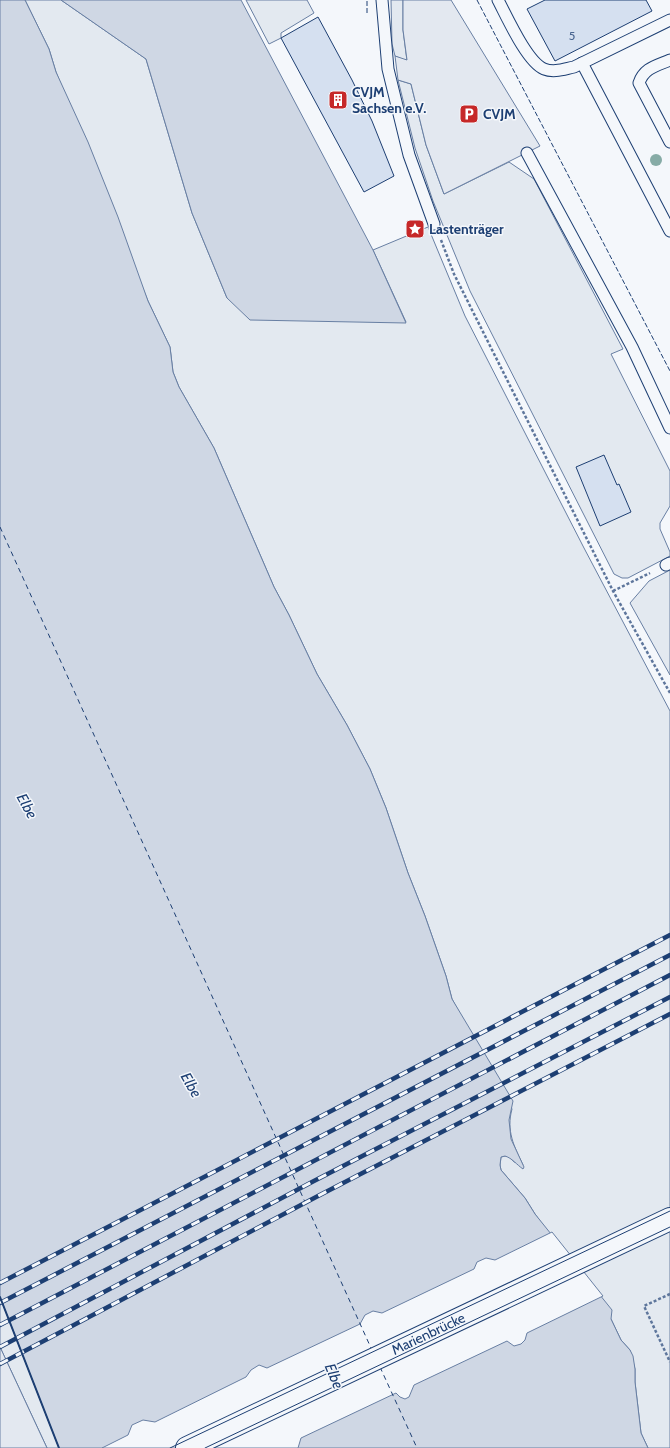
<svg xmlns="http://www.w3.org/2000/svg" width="670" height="1448" viewBox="0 0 670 1448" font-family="Cabin,sans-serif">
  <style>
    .green { fill: #e3e9f0; stroke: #687fa3 }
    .parking { fill: #e3e8f0; stroke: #687fa3 }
    .water { fill: #cfd7e4; stroke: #687fa3 }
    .pier { fill: #f4f7fb; stroke: #687fa3 }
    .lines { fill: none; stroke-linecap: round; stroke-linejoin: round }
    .ferry { stroke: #1d3f73; stroke-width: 1; stroke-dasharray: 5 4; stroke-linecap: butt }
    .building { fill: #d5e0f0; stroke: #1d3f73 }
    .service-casing { stroke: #1d3f73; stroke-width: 13 }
    .primary-casing { stroke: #1d3f73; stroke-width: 24 }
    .path { stroke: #5e769c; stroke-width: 2.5; stroke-dasharray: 3 2; stroke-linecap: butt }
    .service { stroke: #f4f7fb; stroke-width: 11 }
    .primary { stroke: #f4f7fb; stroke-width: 22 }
    .tram { stroke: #1d3f73; stroke-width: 1 }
    .rail-casing { stroke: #1d3f73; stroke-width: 4.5 }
    .rail { stroke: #f4f7fb; stroke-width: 3; stroke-dasharray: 9; stroke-linecap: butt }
    .fence { stroke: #1d3f73; stroke-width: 1; stroke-dasharray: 5 2; stroke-linecap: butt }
    .wall { stroke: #1d3f73; stroke-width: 2 }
    .tree { fill: #86aba6 }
    .labels { text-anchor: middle; stroke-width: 3; stroke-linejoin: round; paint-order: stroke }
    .number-label { font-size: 12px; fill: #4b6792 }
    .poi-label { font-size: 14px; font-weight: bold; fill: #1d3f73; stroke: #f4f7fb; text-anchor: start }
    .street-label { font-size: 14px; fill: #1d3f73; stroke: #f4f7fb }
    .water-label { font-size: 15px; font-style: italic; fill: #1d3f73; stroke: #f4f7fb }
  </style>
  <rect width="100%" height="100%" fill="#f4f7fb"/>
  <g class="green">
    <path d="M25 0H61L146 59 192 213 227 298 406 322 373 250 428 227 465 316 584 548 670 711V1448H648L641 1433 635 1382V1369L630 1350 621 1340 611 1319 535 1214 525 1198 501 1170 500 1165 501 1157 505 1156 509 1157 514 1162 523 1165C514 1146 506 1131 512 1109L452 999 446 976 425 916 408 873 386 808 370 769 347 725 317 674 289 615 274 587 214 448 179 387 173 372 170 347 148 301 56 72 49 49Z"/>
    <path d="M246 0H307L314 13 281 33V38L269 44Z"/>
    <path d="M391 0H403V30L407 61 395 56 392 44Z"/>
    <path d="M398 80 411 84 426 145 444 194 509 162 534 179 623 349 611 354 670 471V506L660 523V529L670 552V556L628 578H622L614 574 470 291 433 201 415 148Z"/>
    <path d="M670 570V675L630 603 649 581Z"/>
    <path d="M0 1297 59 1448H47L0 1347Z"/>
  </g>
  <g class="parking">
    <path d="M403 0H451L540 146 444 194 426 145 411 84 398 80 395 56 407 60 403 30Z"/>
    <path d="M0 1347 47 1448H0Z"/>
  </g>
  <g class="water">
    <path d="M0 0H25L49 49 56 72 88 142 118 217 148 301 170 347 173 372 179 387 214 448 274 587 289 615 317 674 347 725 370 769 386 808 408 873 425 916 446 976 452 999 513 1101 509 1120 511 1139 524 1167 523 1169C517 1165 512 1158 505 1156L501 1157 500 1165 501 1170 525 1198 535 1214 612 1310 611 1319 621 1340 630 1350 633 1356 635 1369V1382L641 1433 648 1448H59L0 1297Z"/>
    <path d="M61 0H241L373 250 406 323 250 320 227 298 192 213 146 59Z"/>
  </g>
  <path class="pier" d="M552 1232 603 1296 527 1333 525 1340 521 1344 514 1346 507 1341 414 1385 409 1397 405 1399 400 1397 396 1393 301 1438 298 1448H102L128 1435 132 1425 143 1420 155 1422 246 1377 251 1370 259 1365 267 1368 360 1324 365 1315 373 1311 382 1313 474 1269 477 1262 486 1258 495 1260Z"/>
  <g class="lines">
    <g class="ferry">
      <path d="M0 527 371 1348"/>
      <path d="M380 1367 417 1448"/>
    </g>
  </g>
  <g class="building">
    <path d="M545 0H646L652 11 555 61 527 9Z"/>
    <path d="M318 17 352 80 372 121 394 176 364 192 281 38Z"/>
    <path d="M604 455 617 485 619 484 631 512 600 526 576 467Z"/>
  </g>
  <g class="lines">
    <g class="service-casing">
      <g id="service">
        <path d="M382 0 388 69 409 155 434 224"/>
        <path d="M498 0C507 17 527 62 544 69 554 73 564 69 574 67L670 20"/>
        <path d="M670 60C656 66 644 68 639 83L670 142"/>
        <path d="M582 63 670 231"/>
        <path d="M527 153 632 347 670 428"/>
        <path d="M666 565 670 563"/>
      </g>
    </g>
    <g class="primary-casing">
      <g id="primary">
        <path id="s1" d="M187 1448 670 1219"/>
      </g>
    </g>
    <g class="path">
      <path d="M441 240 454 274 613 591 670 693"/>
      <path d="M613 591 650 573"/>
      <path d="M670 1294 644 1306 670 1362"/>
    </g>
    <use href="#service" class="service"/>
    <use href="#primary" class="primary"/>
    <g class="tram">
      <path d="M170 1448 670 1211"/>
      <path d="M205 1448 670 1227"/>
    </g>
    <g class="rail-casing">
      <g id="rail">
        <path d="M0 1283 670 935"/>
        <path d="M0 1303 670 955"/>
        <path d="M0 1325 670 975"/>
        <path d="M0 1347 312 1182 670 997"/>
        <path d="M0 1364 318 1196 670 1014"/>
      </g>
    </g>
    <use href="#rail" class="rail"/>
    <g class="fence">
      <path d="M477 0 670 371"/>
      <path d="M367 13V0"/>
    </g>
    <path class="wall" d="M0 1297 59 1448"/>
  </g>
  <circle class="tree" cx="656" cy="160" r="6"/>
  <defs>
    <g id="building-square" transform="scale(1)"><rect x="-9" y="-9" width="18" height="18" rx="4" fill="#c62828" stroke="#f4f7fb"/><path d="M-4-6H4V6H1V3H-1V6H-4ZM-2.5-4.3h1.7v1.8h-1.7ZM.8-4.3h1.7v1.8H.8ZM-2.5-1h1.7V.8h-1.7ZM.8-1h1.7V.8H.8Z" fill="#fff"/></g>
    <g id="parking-square" transform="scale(1)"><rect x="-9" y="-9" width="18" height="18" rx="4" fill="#c62828" stroke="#f4f7fb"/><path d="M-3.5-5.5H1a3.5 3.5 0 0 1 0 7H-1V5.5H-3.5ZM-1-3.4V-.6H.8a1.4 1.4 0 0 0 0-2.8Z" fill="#fff"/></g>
    <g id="sight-square" transform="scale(1)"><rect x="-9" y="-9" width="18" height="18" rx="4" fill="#c62828" stroke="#f4f7fb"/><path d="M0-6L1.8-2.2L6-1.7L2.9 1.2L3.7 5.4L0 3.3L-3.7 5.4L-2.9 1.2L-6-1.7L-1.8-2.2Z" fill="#fff"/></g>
  </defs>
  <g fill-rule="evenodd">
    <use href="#building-square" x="338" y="100"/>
    <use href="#parking-square" x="469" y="114"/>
    <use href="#sight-square" x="415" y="229"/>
  </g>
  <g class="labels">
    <g class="number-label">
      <text x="572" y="40">5</text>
    </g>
    <g class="poi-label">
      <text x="352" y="97">CVJM<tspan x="352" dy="16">Sachsen e.V.</tspan></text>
      <text x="483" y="119">CVJM</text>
      <text x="429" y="234">Lastenträger</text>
    </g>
    <g class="street-label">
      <text dy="5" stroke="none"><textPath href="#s1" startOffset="267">Marienbrücke</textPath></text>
    </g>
    <g class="water-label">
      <text transform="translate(27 806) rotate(61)" y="5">Elbe</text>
      <text transform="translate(191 1085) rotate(60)" y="5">Elbe</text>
      <text transform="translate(334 1376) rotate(68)" y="5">Elbe</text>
    </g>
  </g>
</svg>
